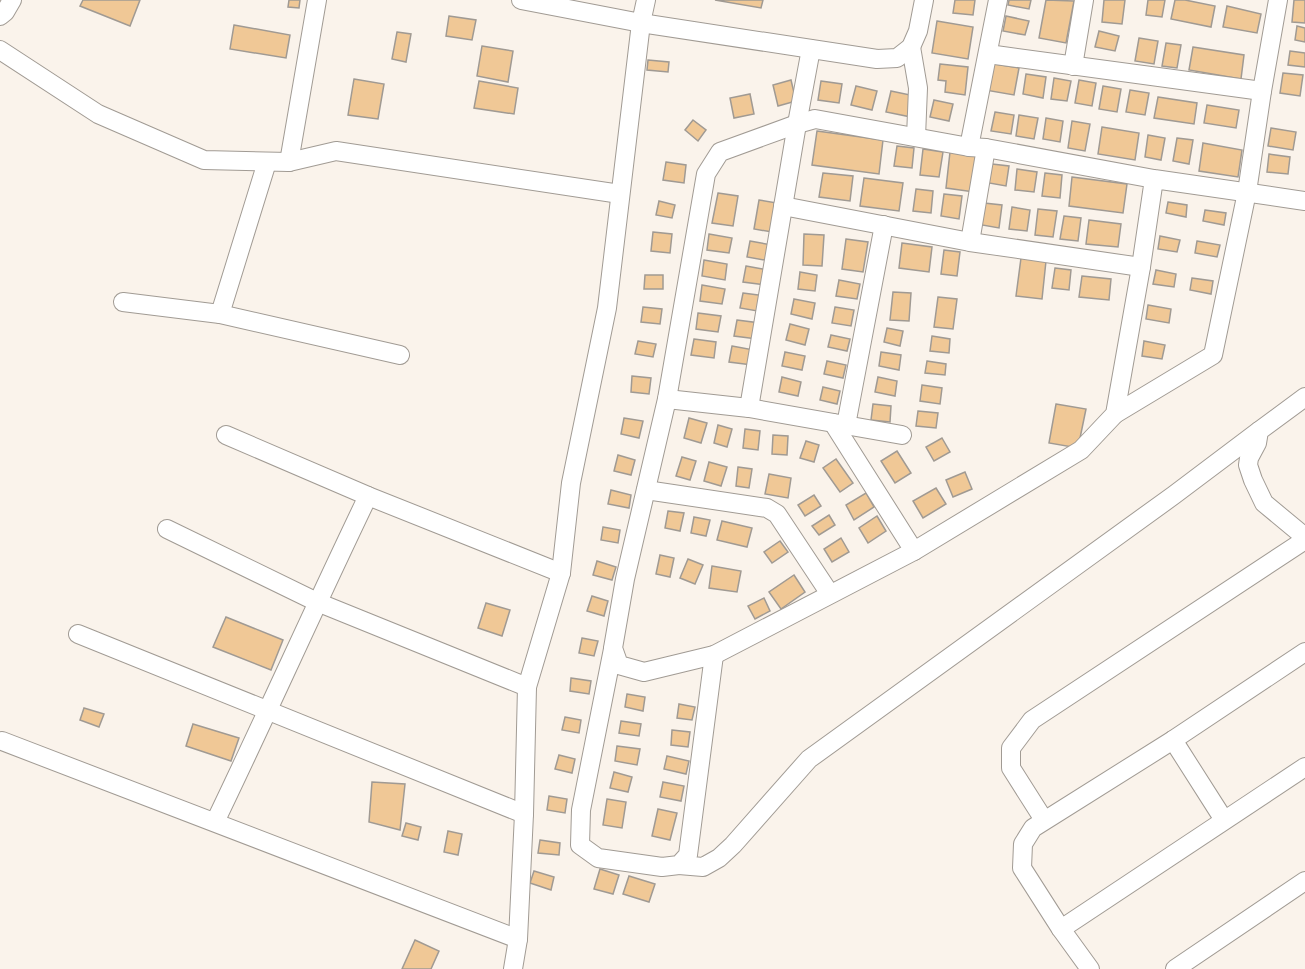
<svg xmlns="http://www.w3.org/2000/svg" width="1305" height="969" viewBox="0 0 1305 969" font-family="Signika,sans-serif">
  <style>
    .building { fill: #f0c896; stroke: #a09a93; stroke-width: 1.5 }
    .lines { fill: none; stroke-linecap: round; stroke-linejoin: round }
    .minor-casing { stroke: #a19b94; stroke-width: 20 }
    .minor { stroke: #fff; stroke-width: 18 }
  </style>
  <rect width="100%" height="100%" fill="#faf3eb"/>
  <g class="building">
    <path d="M83 0H140L130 26 80 6Z"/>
    <path d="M289 0H300L299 8 288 7Z"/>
    <path d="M715 0H763L761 8Z"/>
    <path d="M955 0H975L973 15 953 13Z"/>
    <path d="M1009 0H1031L1029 9 1008 5Z"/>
    <path d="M1046 0 1074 1 1066 43 1039 38Z"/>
    <path d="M1104 0H1125L1122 24 1102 22Z"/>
    <path d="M1148 0H1165L1162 17 1146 15Z"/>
    <path d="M1175 0H1185L1215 6 1211 27 1171 19Z"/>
    <path d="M1294 0H1305V23L1292 22Z"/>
    <path d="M1227 6 1261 14 1257 33 1223 27Z"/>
    <path d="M449 16 476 20 472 40 446 36Z"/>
    <path d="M1006 16 1029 21 1025 35 1003 31Z"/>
    <path d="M937 21 973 27 968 59 932 53Z"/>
    <path d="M234 25 290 35 286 58 230 49Z"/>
    <path d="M1297 26 1305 28V42L1295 40Z"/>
    <path d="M1099 31 1119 36 1115 51 1095 47Z"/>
    <path d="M397 32 411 34 406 62 392 59Z"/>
    <path d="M1139 38 1158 41 1154 64 1135 61Z"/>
    <path d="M1166 43 1181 45 1177 68 1162 66Z"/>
    <path d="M482 46 513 51 508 82 477 76Z"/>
    <path d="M1193 47 1244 55 1241 79 1189 70Z"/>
    <path d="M1290 51 1305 53V67L1288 65Z"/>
    <path d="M648 60 669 62 668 72 647 70Z"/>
    <path d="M989 63 1019 68 1014 95 985 90Z"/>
    <path d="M940 64 968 67 965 95 945 92 946 81 938 80Z"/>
    <path d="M1283 73 1303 75 1300 96 1280 93Z"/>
    <path d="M1026 74 1046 77 1043 98 1023 94Z"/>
    <path d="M1054 78 1071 81 1067 101 1051 99Z"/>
    <path d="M354 79 384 84 378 119 348 115Z"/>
    <path d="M791 80 796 101 778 106 773 85Z"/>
    <path d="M1079 80 1096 83 1092 106 1075 103Z"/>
    <path d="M479 81 518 88 514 114 474 108Z"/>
    <path d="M821 81 842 84 839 103 818 100Z"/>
    <path d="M856 86 877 91 872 110 851 105Z"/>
    <path d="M1103 86 1121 89 1117 112 1099 109Z"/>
    <path d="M1130 90 1149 93 1145 115 1126 112Z"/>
    <path d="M891 91 915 96 911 117 886 112Z"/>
    <path d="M750 94 754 114 734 118 730 98Z"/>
    <path d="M1158 97 1197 103 1194 124 1154 118Z"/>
    <path d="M934 100 953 104 949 121 930 117Z"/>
    <path d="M1207 105 1239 110 1236 128 1204 123Z"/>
    <path d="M995 112 1014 115 1011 134 991 131Z"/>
    <path d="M1019 115 1038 118 1034 139 1016 136Z"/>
    <path d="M1046 118 1063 121 1060 142 1043 139Z"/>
    <path d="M693 120 706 130 698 141 685 130Z"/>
    <path d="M1072 121 1090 124 1085 151 1068 148Z"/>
    <path d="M1102 127 1139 133 1135 160 1098 154Z"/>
    <path d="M1271 128 1296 132 1293 150 1268 146Z"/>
    <path d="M817 131 883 140 879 174 812 165Z"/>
    <path d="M1148 135 1165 138 1161 160 1145 157Z"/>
    <path d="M1177 138 1193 140 1189 164 1173 161Z"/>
    <path d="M1203 143 1242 150 1238 177 1199 171Z"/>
    <path d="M897 146 914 148 912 168 894 166Z"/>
    <path d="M923 149 943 152 939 177 920 175Z"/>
    <path d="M950 152 979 156 974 192 946 188Z"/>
    <path d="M1269 154 1290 157 1288 174 1267 172Z"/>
    <path d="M666 162 686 165 684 183 663 180Z"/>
    <path d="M992 164 1009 166 1006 186 989 183Z"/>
    <path d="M1017 169 1037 172 1034 192 1015 190Z"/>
    <path d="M823 173 853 176 850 201 819 197Z"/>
    <path d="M1045 173 1062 175 1060 198 1042 196Z"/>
    <path d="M1072 177 1127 184 1123 213 1069 206Z"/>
    <path d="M864 178 903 183 899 211 860 206Z"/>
    <path d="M916 189 933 191 931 213 913 211Z"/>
    <path d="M718 193 738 196 733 226 712 223Z"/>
    <path d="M944 194 962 196 959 219 941 216Z"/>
    <path d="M759 200 777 203 772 232 754 229Z"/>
    <path d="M659 201 675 205 672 218 656 215Z"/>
    <path d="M1168 202 1187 205 1186 217 1166 213Z"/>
    <path d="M984 203 1002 205 999 228 982 225Z"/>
    <path d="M1012 207 1030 210 1027 231 1009 229Z"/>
    <path d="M1038 209 1057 211 1053 237 1035 235Z"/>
    <path d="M1205 210 1226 213 1224 225 1203 221Z"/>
    <path d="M1064 216 1081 218 1078 241 1060 239Z"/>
    <path d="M1089 220 1121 224 1118 247 1086 244Z"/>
    <path d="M653 232 672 234 670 253 651 251Z"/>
    <path d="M709 234 732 238 729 253 707 250Z"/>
    <path d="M804 234 824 235 822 266 803 265Z"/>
    <path d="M1160 236 1180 240 1177 252 1158 249Z"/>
    <path d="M846 239 868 242 863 272 842 269Z"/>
    <path d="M750 241 772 245 770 261 747 257Z"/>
    <path d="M1197 241 1220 245 1217 257 1195 253Z"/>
    <path d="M902 243 932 247 929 272 899 268Z"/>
    <path d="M944 250 960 252 957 276 941 274Z"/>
    <path d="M1021 258 1046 261 1042 299 1016 296Z"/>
    <path d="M704 260 727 264 725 280 702 276Z"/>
    <path d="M746 266 768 270 765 285 743 282Z"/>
    <path d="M1055 268 1071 270 1069 290 1052 288Z"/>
    <path d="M1156 270 1176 274 1174 287 1153 284Z"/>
    <path d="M800 272 817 275 815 291 798 289Z"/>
    <path d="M645 275H663V289H644Z"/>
    <path d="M1082 276 1111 279 1109 300 1079 297Z"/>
    <path d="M1192 278 1213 281 1211 294 1190 290Z"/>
    <path d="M839 280 860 284 857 299 836 296Z"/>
    <path d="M702 285 725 289 722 304 700 301Z"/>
    <path d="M893 292 911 293 909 321 890 320Z"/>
    <path d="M743 293 765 296 763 312 740 308Z"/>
    <path d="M938 297 957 299 953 329 934 327Z"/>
    <path d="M794 299 815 303 812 319 791 314Z"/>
    <path d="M1148 305 1171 309 1169 323 1146 319Z"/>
    <path d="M643 307 662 309 660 324 641 322Z"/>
    <path d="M835 307 854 310 851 326 832 323Z"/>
    <path d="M698 313 721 316 718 332 696 329Z"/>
    <path d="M737 320 760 323 757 339 734 336Z"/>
    <path d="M790 324 809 329 805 345 786 340Z"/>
    <path d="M887 328 903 331 900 346 884 342Z"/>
    <path d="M831 335 850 339 847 351 828 347Z"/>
    <path d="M932 336 950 339 949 353 930 351Z"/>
    <path d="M694 339 716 342 714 358 691 355Z"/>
    <path d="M638 341 656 344 653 357 635 354Z"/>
    <path d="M1144 341 1165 345 1162 359 1142 356Z"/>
    <path d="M732 346 754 350 752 365 729 362Z"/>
    <path d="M785 352 805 356 802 370 782 366Z"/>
    <path d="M881 352 901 355 899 370 879 366Z"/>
    <path d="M827 361 846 365 843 378 824 374Z"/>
    <path d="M927 361 946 364 945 375 925 373Z"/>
    <path d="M632 376 651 378 649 394 631 392Z"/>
    <path d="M782 377 801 382 798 396 779 392Z"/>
    <path d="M878 377 897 381 895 396 875 392Z"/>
    <path d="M922 385 942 388 940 404 920 401Z"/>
    <path d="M823 387 840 391 837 404 820 400Z"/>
    <path d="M873 404 891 406 890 422 871 420Z"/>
    <path d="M1056 404 1086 409 1078 448 1049 443Z"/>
    <path d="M918 411 938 413 936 428 916 426Z"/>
    <path d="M624 418 643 421 639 438 621 434Z"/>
    <path d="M689 418 707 423 701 443 684 438Z"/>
    <path d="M718 425 732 429 727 447 714 443Z"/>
    <path d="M745 429 760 431 758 450 743 448Z"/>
    <path d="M773 435 788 436 787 455 772 454Z"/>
    <path d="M942 438 950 452 934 461 926 447Z"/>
    <path d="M806 441 819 445 814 462 800 458Z"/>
    <path d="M897 451 911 473 895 483 881 461Z"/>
    <path d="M618 455 635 460 631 475 614 471Z"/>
    <path d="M682 457 696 461 690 480 676 476Z"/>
    <path d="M836 459 853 483 840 492 823 468Z"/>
    <path d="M709 462 727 467 721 486 704 481Z"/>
    <path d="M738 467 752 469 749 488 736 486Z"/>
    <path d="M965 472 972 489 953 497 946 480Z"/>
    <path d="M769 474 791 478 788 498 765 494Z"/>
    <path d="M936 488 946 504 923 518 913 501Z"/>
    <path d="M611 490 631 495 629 508 608 504Z"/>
    <path d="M866 493 874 507 854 520 846 505Z"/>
    <path d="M814 495 821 506 805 516 798 505Z"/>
    <path d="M668 511 684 513 680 531 665 528Z"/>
    <path d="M829 515 835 525 819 535 812 526Z"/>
    <path d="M877 516 886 531 868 543 859 528Z"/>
    <path d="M694 517 710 520 706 536 691 533Z"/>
    <path d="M722 521 752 528 747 547 717 540Z"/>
    <path d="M603 527 620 530 618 543 601 540Z"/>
    <path d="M841 538 849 552 832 562 824 549Z"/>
    <path d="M780 541 788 552 772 563 764 552Z"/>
    <path d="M660 555 674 558 670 577 656 574Z"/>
    <path d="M688 559 703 565 695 584 680 578Z"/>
    <path d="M597 561 616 567 612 580 593 575Z"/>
    <path d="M712 566 741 571 737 592 709 588Z"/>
    <path d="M794 575 805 592 781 609 769 592Z"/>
    <path d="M592 596 608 601 604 616 587 611Z"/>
    <path d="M764 598 770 611 755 619 748 606Z"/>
    <path d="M486 603 510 610 502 636 478 628Z"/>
    <path d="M226 617 283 640 271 670 213 647Z"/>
    <path d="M582 638 598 641 594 656 579 653Z"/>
    <path d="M571 678 591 681 589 694 570 691Z"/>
    <path d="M627 694 645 697 643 711 625 707Z"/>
    <path d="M679 704 695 707 692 720 677 718Z"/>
    <path d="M84 708 104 714 99 727 80 720Z"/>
    <path d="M565 717 581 720 579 733 562 730Z"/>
    <path d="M621 721 641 724 639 736 619 733Z"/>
    <path d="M193 724 239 738 231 761 186 746Z"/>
    <path d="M672 730 690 732 688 747 671 745Z"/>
    <path d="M617 746 640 749 637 765 615 761Z"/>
    <path d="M559 755 575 759 572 773 555 769Z"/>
    <path d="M667 756 689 761 686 774 664 769Z"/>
    <path d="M614 772 632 777 628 792 610 788Z"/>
    <path d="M372 782 405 784 400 830 369 822Z"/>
    <path d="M663 782 684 786 681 801 660 797Z"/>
    <path d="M549 796 567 799 565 813 547 810Z"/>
    <path d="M607 799 626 802 622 828 603 825Z"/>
    <path d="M658 809 677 813 670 840 652 836Z"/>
    <path d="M406 823 421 827 418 840 402 836Z"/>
    <path d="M448 831 462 834 458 855 444 852Z"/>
    <path d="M540 840 560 843 559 855 538 853Z"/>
    <path d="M600 869 619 875 613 894 594 889Z"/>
    <path d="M534 871 554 877 551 890 530 883Z"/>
    <path d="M629 876 655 884 649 902 623 894Z"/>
    <path d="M415 940 439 951 431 969H402Z"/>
  </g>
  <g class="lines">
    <g class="minor-casing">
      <g id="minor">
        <path d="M521 0 641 23 877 59 897 58 911 47 918 31 924 0"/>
        <path d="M0 16 5 12 12 0"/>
        <path d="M911 47 918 88 916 137"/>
        <path d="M0 50 98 114 204 160 289 162 336 151 620 194"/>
        <path d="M988 54 1262 91"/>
        <path d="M1073 66 1084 0"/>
        <path d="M969 147 998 0"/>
        <path d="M289 162 317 0"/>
        <path d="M1154 179 1141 267 1115 414 1081 450 914 551 714 655 644 672 619 665 613 648 625 579 667 399 706 174 720 152 797 124 815 119 969 147 986 148 1154 179 1305 201"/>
        <path d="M783 206 970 242 1141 267"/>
        <path d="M970 242 986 148"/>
        <path d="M123 302 220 314 400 355"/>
        <path d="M220 314 267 162"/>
        <path d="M1305 397 1259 431 1257 443 1249 458 1248 465 1253 480 1264 503 1305 537"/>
        <path d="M667 399 749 408 902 435"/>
        <path d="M749 408 797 124 811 49"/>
        <path d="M1115 414 1213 355 1247 192 1262 91 1278 0"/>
        <path d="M833 423 914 551"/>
        <path d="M846 425 884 225"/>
        <path d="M226 435 368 496 561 573"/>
        <path d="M646 490 767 508 777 514 830 594"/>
        <path d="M167 529 317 602 527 687"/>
        <path d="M78 634 524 814"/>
        <path d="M613 649 581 810 580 845 598 858 662 867 679 865 688 855 714 655"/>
        <path d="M1173 740 1224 820"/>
        <path d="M2 741 518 939"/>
        <path d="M1044 820 1011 768V748L1032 720 1305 540"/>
        <path d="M215 822C267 714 316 604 368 496"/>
        <path d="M679 865 703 867 719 858 733 845 809 759 1174 495 1259 431"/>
        <path d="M1061 929 1305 767"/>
        <path d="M513 969 518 939 524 814 527 687 561 573 571 483 607 308 641 23 646 0"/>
        <path d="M1090 969 1061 929 1022 868 1023 844 1033 828 1173 740 1305 652"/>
        <path d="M1175 969 1305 881"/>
      </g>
    </g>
    <use href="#minor" class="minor"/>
  </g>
</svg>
